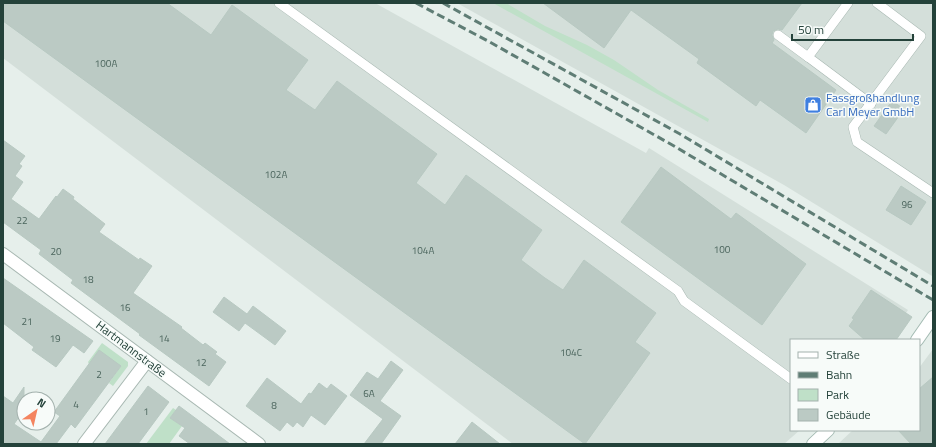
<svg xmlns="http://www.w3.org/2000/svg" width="936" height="447" viewBox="0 0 936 447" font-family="'Titillium Web',sans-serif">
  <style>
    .built { fill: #d4dfda }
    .green { fill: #bfe0c8 }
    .building { fill: #bbcac4; stroke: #b8c9c2 }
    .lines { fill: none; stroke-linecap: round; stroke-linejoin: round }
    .lane-casing { stroke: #a8b8b2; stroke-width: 10 }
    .street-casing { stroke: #a8b8b2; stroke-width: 14 }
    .secondary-casing { stroke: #a4bbb3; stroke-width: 14 }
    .lane { stroke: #fff; stroke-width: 9 }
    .street { stroke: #fff; stroke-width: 12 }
    .secondary { stroke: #fff; stroke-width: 12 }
    .rail { stroke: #5f7d75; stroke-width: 3; stroke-dasharray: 8 4; stroke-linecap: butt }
    .labels { text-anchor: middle; stroke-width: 3; stroke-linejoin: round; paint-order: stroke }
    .number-label { font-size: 10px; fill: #4a645c }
    .shop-label { font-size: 12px; fill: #366cbe; stroke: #f7fbf9; text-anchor: start }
    .street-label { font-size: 12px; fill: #24423a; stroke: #f7fbf9 }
  </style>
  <rect width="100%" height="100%" fill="#e6efeb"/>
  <g class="built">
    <path d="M3 3H375L646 153 649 148 908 310 888 340H791V430H800L784 444H513L3 58Z"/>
    <path d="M457 3H933V275L932 276 784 185Z"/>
    <path d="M933 349V444H838L853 430H919V368Z"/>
  </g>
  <g class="green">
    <path d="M493 3H506L545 26 587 45 614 60 658 90 709 119 708 122Z"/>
    <path d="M102 343 128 362V366L113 386 109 383 121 366 89 364 88 362Z"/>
    <path d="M173 408 176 410 170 418 182 426 169 444H146Z"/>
  </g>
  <g class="building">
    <path d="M3 3H167L211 35 232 5 308 60 286 90 315 110 337 81 437 154 416 183 445 205 466 175 542 230 521 260 545 278 563 290 584 260 656 313 635 342 650 353 585 444 3 21Z"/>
    <path d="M543 3H802L782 30 778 29 773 31 772 35 774 40 772 43 836 90 806 133 760 100 756 106 697 63 699 59 631 10 604 48Z"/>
    <path d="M892 101 904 109 886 134 874 126Z"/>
    <path d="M3 140 25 156 19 164 22 166 15 176 23 182 11 199 39 219 56 196 57 197 63 189 74 197 73 199 105 224 99 232 139 260 140 258 152 266 133 293 182 327 181 328 203 345 205 343 217 352 215 354 226 362 209 386 139 335 140 334 71 283 73 280 39 254 41 250 3 222Z"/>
    <path d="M661 167 731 219 736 213 806 264 762 325 621 222Z"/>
    <path d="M901 186 926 202 911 225 886 210Z"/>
    <path d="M3 278 93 341 84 353 73 345 56 367 32 350 34 347 3 323Z"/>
    <path d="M871 290 912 317 896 340H865L849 326 854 319 852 318Z"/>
    <path d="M224 297 247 314 253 306 286 331 275 345 245 323 239 331 213 312Z"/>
    <path d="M99 350 121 366 75 428 71 424 56 444H3V396L13 403 24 387V410L14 424 41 442 60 416 54 412Z"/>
    <path d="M391 361 403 370 380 401 401 416 381 444H364L383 419 350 395 367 372 378 379Z"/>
    <path d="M933 377V444H911L898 430H919V389Z"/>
    <path d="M267 378 301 404 309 393 311 394 319 383 327 389 331 384 347 396 325 425 311 415 303 427 297 422 293 427 287 422 280 431 246 406Z"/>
    <path d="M148 386 169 402 138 444H105Z"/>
    <path d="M179 406 214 432 230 444H190L179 436 185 428 170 418Z"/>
    <path d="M472 422 500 444H455Z"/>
  </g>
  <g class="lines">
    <g class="lane-casing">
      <g id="lane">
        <path d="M279 3 678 291 684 301 791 379"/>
        <path d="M848 3 808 57 871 104"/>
        <path d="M877 3 921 36 853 127 857 142 933 193"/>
        <path d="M778 35 808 57"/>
      </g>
    </g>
    <g class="street-casing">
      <g id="street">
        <path d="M3 254 259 444"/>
        <path d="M84 444 147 361"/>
      </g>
    </g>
    <g class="secondary-casing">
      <g id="secondary">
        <path d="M917 340 933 317"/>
        <path d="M813 444 828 430"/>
      </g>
    </g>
    <use href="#lane" class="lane"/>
    <use href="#street" class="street"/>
    <use href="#secondary" class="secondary"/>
    <g class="rail">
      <path d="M416 3 488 41 674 146 933 300"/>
      <path d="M443 3 680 134 933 286"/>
    </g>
  </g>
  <defs>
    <g id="shop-square" transform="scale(0.9)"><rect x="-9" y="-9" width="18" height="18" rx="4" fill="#3f7fe0" stroke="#f7fbf9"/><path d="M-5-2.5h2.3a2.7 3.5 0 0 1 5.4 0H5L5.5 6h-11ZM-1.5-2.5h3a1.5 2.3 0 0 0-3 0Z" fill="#fff"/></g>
  </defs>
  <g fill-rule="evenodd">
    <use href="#shop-square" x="813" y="105"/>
  </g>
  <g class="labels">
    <g class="number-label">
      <text x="106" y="67">100A</text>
      <text x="276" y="178">102A</text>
      <text x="907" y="208">96</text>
      <text x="22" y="224">22</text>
      <text x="722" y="253">100</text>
      <text x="423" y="254">104A</text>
      <text x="56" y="255">20</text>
      <text x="88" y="283">18</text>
      <text x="125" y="311">16</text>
      <text x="27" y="325">21</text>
      <text x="55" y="342">19</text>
      <text x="164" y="342">14</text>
      <text x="571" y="356">104C</text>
      <text x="201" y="366">12</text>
      <text x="99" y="378">2</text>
      <text x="369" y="397">6A</text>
      <text x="76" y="408">4</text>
      <text x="274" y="409">8</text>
      <text x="146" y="415">1</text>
    </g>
    <g class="shop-label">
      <text x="826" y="102">Fassgroßhandlung<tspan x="826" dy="14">Carl Meyer GmbH</tspan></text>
    </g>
    <g class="street-label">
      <text transform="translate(131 349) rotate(37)" y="4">Hartmannstraße</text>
    </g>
  </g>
  <rect width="936" height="447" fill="none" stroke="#24423a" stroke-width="8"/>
  <rect x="790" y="339" width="130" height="92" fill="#f7fbf9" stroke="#a3b1ad"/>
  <rect x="798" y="352" width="20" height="6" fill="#ffffff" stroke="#a3b1ad"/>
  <text x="826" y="359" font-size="12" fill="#24423a">Straße</text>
  <rect x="798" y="372" width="20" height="6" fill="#5f7d75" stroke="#a3b1ad"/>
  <text x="826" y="379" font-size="12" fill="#24423a">Bahn</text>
  <rect x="798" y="389" width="20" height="12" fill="#bfe0c8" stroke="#a3b1ad"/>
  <text x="826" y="399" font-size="12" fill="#24423a">Park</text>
  <rect x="798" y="409" width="20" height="12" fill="#bbcac4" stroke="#a3b1ad"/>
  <text x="826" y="419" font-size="12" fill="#24423a">Gebäude</text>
  <g transform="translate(36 411) rotate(34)"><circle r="19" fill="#f7fbf9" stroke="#a3b1ad"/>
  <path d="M0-3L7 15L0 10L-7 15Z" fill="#f4845f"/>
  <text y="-6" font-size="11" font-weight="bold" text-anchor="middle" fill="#24423a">N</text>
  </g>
  <path d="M792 34v6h121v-6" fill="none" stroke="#24423a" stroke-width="2"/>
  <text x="798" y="34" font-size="12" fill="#24423a" stroke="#f7fbf9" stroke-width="3" paint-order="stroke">50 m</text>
</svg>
